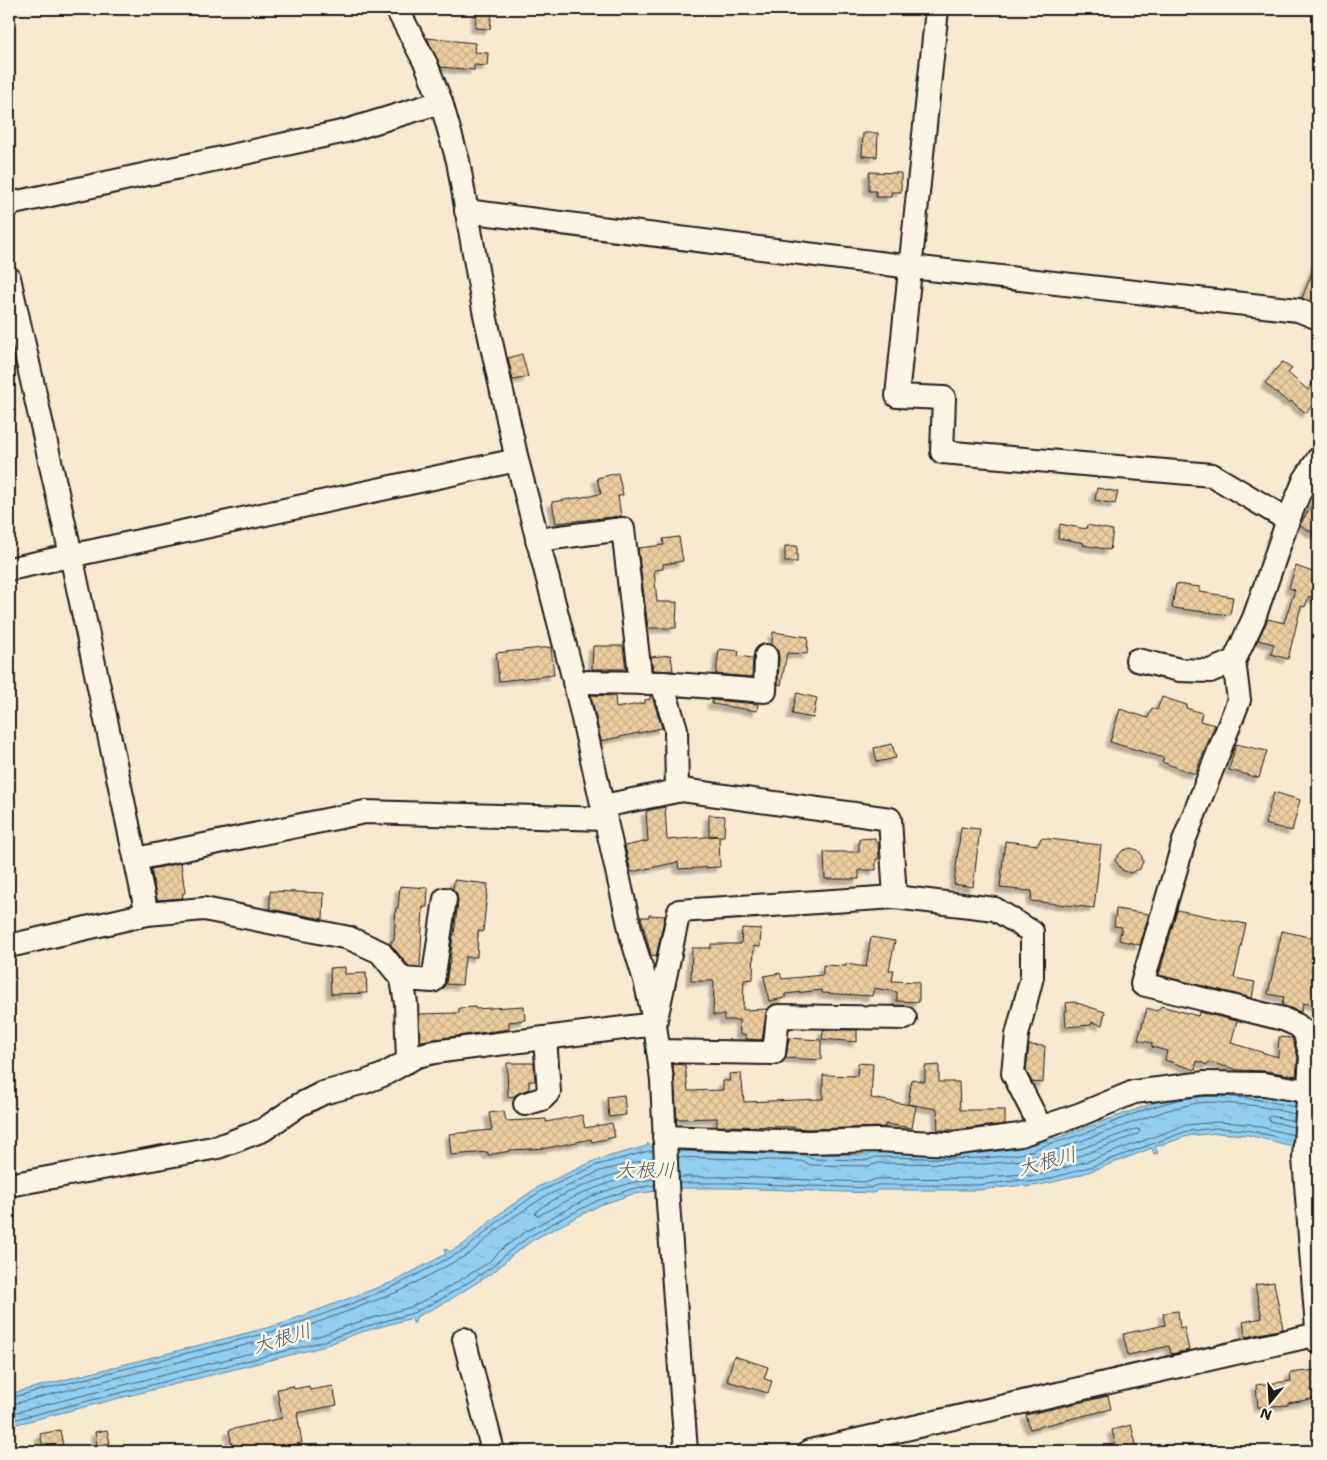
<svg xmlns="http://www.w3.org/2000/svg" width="1327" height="1460" viewBox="0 0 1327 1460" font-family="'Shantell Sans','Klee One',sans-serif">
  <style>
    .water { fill: url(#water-ripples); stroke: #62879c }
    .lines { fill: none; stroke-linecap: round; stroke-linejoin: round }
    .shore { stroke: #4b6371; stroke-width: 1 }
    .building { fill: url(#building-cross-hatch); stroke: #1c1c1c; filter: url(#shadow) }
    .minor-casing { stroke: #1c1c1c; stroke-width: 26 }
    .minor { stroke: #fcf5e5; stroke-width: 22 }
    .labels { text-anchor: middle; stroke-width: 5; stroke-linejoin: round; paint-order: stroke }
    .water-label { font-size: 20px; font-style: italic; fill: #455a67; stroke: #fcf5e5 }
  </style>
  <defs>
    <pattern id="water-ripples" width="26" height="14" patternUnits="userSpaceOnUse" patternTransform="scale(1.25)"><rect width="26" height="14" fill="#91cef1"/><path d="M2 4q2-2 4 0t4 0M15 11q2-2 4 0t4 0" fill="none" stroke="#7cb0ce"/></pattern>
    <pattern id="building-cross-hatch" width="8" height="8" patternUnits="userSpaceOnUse" patternTransform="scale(1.25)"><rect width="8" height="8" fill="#edcd9f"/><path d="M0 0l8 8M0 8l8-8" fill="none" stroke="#cbaf88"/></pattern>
    <filter id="shadow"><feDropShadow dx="-4.5" dy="4.5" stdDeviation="1" flood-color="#0004"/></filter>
  </defs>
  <rect width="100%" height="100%" fill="#f8e9d0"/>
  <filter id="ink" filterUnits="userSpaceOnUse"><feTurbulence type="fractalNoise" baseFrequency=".02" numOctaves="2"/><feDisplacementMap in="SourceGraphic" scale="10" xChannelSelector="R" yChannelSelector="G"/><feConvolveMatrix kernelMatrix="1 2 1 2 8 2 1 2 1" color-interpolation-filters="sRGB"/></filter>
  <g filter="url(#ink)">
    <path class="water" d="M1194 1092 1261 1095 1318 1107V1150L1288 1145 1248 1135 1217 1133 1188 1136 1155 1147 1158 1153 1154 1154 1152 1148C1110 1164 1069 1182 1025 1187L1024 1185 979 1190H876L875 1193 729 1188H681L633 1194 600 1205 533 1240 511 1256 495 1271 448 1301 416 1317 415 1323H413L412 1318 358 1333 322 1347 9 1426V1394L278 1325 395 1281 446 1254 444 1250 447 1249 449 1252 464 1244 499 1214 538 1187 596 1160 647 1146 648 1143 651 1147 689 1145 809 1150 811 1154 869 1155 872 1151 984 1153 1021 1148 1048 1140V1133H1051L1054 1139 1165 1099Z"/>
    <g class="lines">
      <g class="shore">
        <path d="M1294 1127 1270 1121 1268 1118 1271 1116 1294 1121"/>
        <path d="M1136 1129 1140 1130 1138 1134 1088 1153 1068 1159 1066 1157 1067 1154Z"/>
        <path d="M678 1151 804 1155 812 1159 868 1160 875 1157C923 1157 973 1162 1020 1154 1030 1152 1042 1146 1052 1143 1101 1132 1147 1102 1197 1097 1230 1094 1263 1100 1295 1107"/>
        <path d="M678 1157 801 1161 811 1165 869 1166 878 1163 985 1164 1023 1160 1058 1149 1168 1110 1196 1103 1212 1102 1259 1106 1295 1114"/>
        <path d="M1055 1157 1058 1159 1057 1162 1042 1167 1037 1165 1038 1162Z"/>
        <path d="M654 1165C633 1165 543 1198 535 1214L538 1216C576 1195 611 1179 654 1171"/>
        <path d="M679 1177H729L868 1182 876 1179 978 1178 1023 1174 1029 1176 1043 1174 1091 1160 1186 1125 1217 1122 1249 1124 1293 1135"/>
        <path d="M680 1183H729L870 1188 877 1185H978L1023 1180 1028 1182 1045 1180 1093 1166 1187 1131 1217 1128 1248 1130 1293 1141"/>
        <path d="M9 1398 279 1330 346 1306 397 1285 466 1249 502 1218 541 1191 597 1165 649 1151H653"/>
        <path d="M9 1405 281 1336 348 1311 400 1291 469 1254 506 1222 544 1197 600 1171 653 1158"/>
        <path d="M9 1414 319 1336 355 1323 411 1307 442 1291 488 1263 503 1248 527 1231 554 1216 597 1194 630 1183 654 1179"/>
        <path d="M9 1421 321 1342 357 1329 413 1313 445 1297 492 1267 507 1253 530 1236 557 1221 599 1200 631 1189 655 1185"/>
      </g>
    </g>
    <g class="building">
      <path d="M477 9H492L490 29 475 28Z"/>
      <path d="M427 38 475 43 474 52 488 53 487 66 474 65V70L441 67Z"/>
      <path d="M863 133H878L877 157 862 156Z"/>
      <path d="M869 172 901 173V192H891V197H876V191H869Z"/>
      <path d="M1318 259V304L1302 298Z"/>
      <path d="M522 354 528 377 513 380 508 358Z"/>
      <path d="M1282 362 1292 369 1288 373 1308 390 1318 376V398L1306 413 1291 401 1289 403 1265 383Z"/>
      <path d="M618 473 623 495 618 496 621 516 556 523 552 502 601 494 597 478Z"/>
      <path d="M1097 488 1118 492 1115 504 1095 500Z"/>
      <path d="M1318 494V536L1300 525Z"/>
      <path d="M1060 524 1086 529 1087 525 1113 530 1110 550 1083 545 1084 543 1058 538Z"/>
      <path d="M679 537 683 561 663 564V569L654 570 657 602H677L676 628H648L638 548 664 545 663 539Z"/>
      <rect x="785" y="546" width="12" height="16"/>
      <path d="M1296 566 1318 574V600L1309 596 1305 607 1301 606 1288 659 1271 654 1274 644 1258 640 1268 619 1284 623 1295 590 1289 588Z"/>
      <path d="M1176 584 1200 587V592L1233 597 1230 615 1172 608Z"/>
      <path d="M773 632 808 637 807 654 787 653 781 685 778 684 779 656 777 649 772 644Z"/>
      <path d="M593 646H623L626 669H592Z"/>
      <path d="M551 647 554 675 499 681 496 653Z"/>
      <path d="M719 649 739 651 738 656 753 658 752 677 716 674Z"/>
      <path d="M671 655 673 671 653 670 651 657Z"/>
      <path d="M797 693 817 698 813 718 792 714Z"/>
      <path d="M591 695 615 696 616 708 645 703V700L650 699V696H652L662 728 601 741Z"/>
      <path d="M1162 697 1187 705 1186 708 1202 713 1200 721 1215 725 1195 774 1162 762 1164 758 1110 742 1120 709 1148 718 1152 708 1157 710Z"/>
      <path d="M712 700 758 704 757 711 712 704Z"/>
      <path d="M892 744 896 758 877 762 874 748Z"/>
      <path d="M1236 744 1267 751 1259 778 1229 770Z"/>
      <path d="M1274 792 1300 800 1292 831 1265 824Z"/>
      <path d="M665 807 667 840 718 836 709 835V815L725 816 724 836H719L720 867 679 869 678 862 631 872 625 846 648 841 646 811Z"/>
      <path d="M961 827 980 829 973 887 954 884Z"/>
      <path d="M875 838V842H878L879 859H876V870H859V879H825L824 852H859V839Z"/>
      <path d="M1041 838 1101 845 1094 908 1031 901 1032 891 1000 888 1005 841 1038 845Z"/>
      <path d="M1130 848 1138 850 1141 854 1143 861 1140 869 1130 873 1122 870 1115 860 1122 851Z"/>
      <path d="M181 863 185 893 182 894 183 898 157 900 151 869Z"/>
      <path d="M454 880 488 884 483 932 478 931 477 957H465L462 985 446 984 449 964H450L453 935H454L458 901 457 894 453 889Z"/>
      <path d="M400 886 428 888 427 907H423L420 967 409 966 391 945V941H394L396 908H398Z"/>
      <path d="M270 891 324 893 323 919 270 909Z"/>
      <path d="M1116 909 1149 914 1140 945 1119 940 1122 927 1114 926Z"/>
      <path d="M1177 910 1246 924 1234 978 1255 982 1252 998 1159 975Z"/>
      <path d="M649 915 665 916 656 956 651 955 641 917H649Z"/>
      <path d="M742 928 761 929 760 947 754 946 753 979 744 980 743 1010 767 1009 762 1040 746 1039V1035H740L739 1020H724V1015H713L714 981H691L692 948H711V944H741Z"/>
      <path d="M1282 931 1318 939V1006L1303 1003 1301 1012 1282 1005 1284 997 1268 994Z"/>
      <path d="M871 937 895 941 889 970H894L892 981 919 982V1002L897 1001V992L874 988 872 996 822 993V990L785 994V998L769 1001 764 976 780 973 782 979 823 975V965L846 966V964L866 967Z"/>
      <path d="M345 967V974L366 973 367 993 331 994 330 968Z"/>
      <path d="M1074 1002 1105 1012 1102 1025 1092 1022 1091 1025 1066 1027 1065 1011H1067L1066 1003Z"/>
      <path d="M524 1006 525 1020 509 1022V1029L420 1041 419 1014 459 1013V1008L475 1007V1009Z"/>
      <path d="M1161 1006 1198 1016 1199 1012 1237 1021 1231 1043 1278 1057 1279 1037 1292 1038 1298 1057 1296 1076 1266 1071 1238 1070 1209 1062 1208 1065 1197 1061 1195 1070 1165 1060 1167 1051 1152 1047V1043L1138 1040 1147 1008 1157 1011Z"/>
      <path d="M823 1030H857V1042L822 1039Z"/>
      <path d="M789 1038 821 1040V1060L786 1058Z"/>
      <path d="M1029 1045 1045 1046 1043 1083 1032 1082 1026 1071Z"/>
      <path d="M507 1063H534L535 1081H529V1089L521 1092 515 1096 508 1097Z"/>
      <path d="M858 1063 873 1064 871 1098 916 1106 912 1128 885 1124V1127L808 1129 794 1128V1127L717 1126V1118L677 1119 673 1064 685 1065 688 1091 723 1090V1081H730L729 1074 741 1073 744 1102 823 1099V1075L857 1076Z"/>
      <path d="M939 1065V1082H959L960 1110H1005V1124L954 1130H938L937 1109 908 1104 912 1079 925 1082V1066Z"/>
      <path d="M624 1095 626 1115 609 1117 607 1097Z"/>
      <path d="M504 1111 506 1121 546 1119V1122L582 1115 585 1128 612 1123 615 1137 592 1142 591 1139 547 1148 510 1150V1151L488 1155V1152L451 1155 449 1134 492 1130 489 1113Z"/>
      <path d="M1274 1282 1283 1329 1246 1337 1243 1322 1262 1318 1255 1285Z"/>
      <path d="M1178 1311 1180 1328 1184 1327 1189 1350 1171 1354 1169 1346 1128 1355 1123 1334 1165 1325 1163 1313Z"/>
      <path d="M734 1356 768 1367 764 1379 772 1381 768 1393 727 1381Z"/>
      <path d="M1316 1370 1318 1398 1288 1403V1405L1258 1407 1256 1385 1291 1381 1290 1373Z"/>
      <path d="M293 1386 294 1389 309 1386 310 1390 333 1386 337 1405 297 1413 302 1443 277 1447 278 1451H233L229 1430 282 1418 277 1389Z"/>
      <path d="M1108 1396 1111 1409 1030 1429 1026 1415Z"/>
      <path d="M1131 1425 1138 1451H1117L1112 1430Z"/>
      <path d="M60 1430 64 1451H44L40 1434Z"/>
      <path d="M107 1430 110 1443 97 1446 95 1432Z"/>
    </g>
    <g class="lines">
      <g class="minor-casing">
        <g id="minor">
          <path d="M397 9 426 64 441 102 458 161 484 310 517 460 577 692 632 938 645 980 655 1024 662 1081 668 1203 686 1451"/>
          <path d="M937 9 897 396 944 398 942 452 1212 475 1288 520"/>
          <path d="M9 204 346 131 441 102"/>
          <path d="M466 211 911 267 1298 310 1318 318"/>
          <path d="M9 278 71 555 147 914 9 946"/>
          <path d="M1318 459 1305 479 1288 520 1254 618 1234 661 1239 700 1185 838 1142 984 1283 1019 1297 1025 1304 1031 1311 1056 1304 1158 1318 1342"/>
          <path d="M537 540 623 529 641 683"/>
          <path d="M9 569 517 460"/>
          <path d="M1137 660 1180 670 1210 671 1234 661"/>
          <path d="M574 682 662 683 676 729 677 791"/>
          <path d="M662 683 765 691 766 656"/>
          <path d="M603 806 682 790 890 819 895 897"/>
          <path d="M136 859 365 812 606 819"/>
          <path d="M147 914 204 909 349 938 380 952 402 979 406 1004 408 1061"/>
          <path d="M402 979 433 981 445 899"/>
          <path d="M658 1051 774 1053 778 1016 905 1018"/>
          <path d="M525 1104 542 1099 549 1092 545 1038"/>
          <path d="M664 1137 808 1142 878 1140 951 1144 1020 1135 1081 1114 1134 1092 1205 1083 1264 1084 1318 1093"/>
          <path d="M9 1185 218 1147 263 1130 299 1105 323 1093 365 1082 383 1075 417 1056 434 1052 655 1024 679 911 895 897 995 909 1032 932V977L1017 1035 1013 1073 1041 1128"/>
          <path d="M464 1339 493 1451"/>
          <path d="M810 1451 1318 1334"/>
        </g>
      </g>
      <use href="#minor" class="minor"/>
    </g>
  </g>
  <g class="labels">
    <g class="water-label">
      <text transform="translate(1047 1161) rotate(-15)" y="7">大根川</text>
      <text x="645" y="1177">大根川</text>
      <text transform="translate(282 1338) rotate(-16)" y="7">大根川</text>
    </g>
  </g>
  <rect width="1327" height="1460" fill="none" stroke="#fcf5e5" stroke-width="30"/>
  <rect x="15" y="15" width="1297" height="1430" fill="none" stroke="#1c1c1c" stroke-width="2" filter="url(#ink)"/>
  <g transform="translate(1270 1402) rotate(198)" stroke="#fcf5e5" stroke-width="4" paint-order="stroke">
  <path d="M0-4L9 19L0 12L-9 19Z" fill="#1c1c1c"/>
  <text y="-8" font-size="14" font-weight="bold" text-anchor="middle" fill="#1c1c1c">N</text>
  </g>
</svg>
